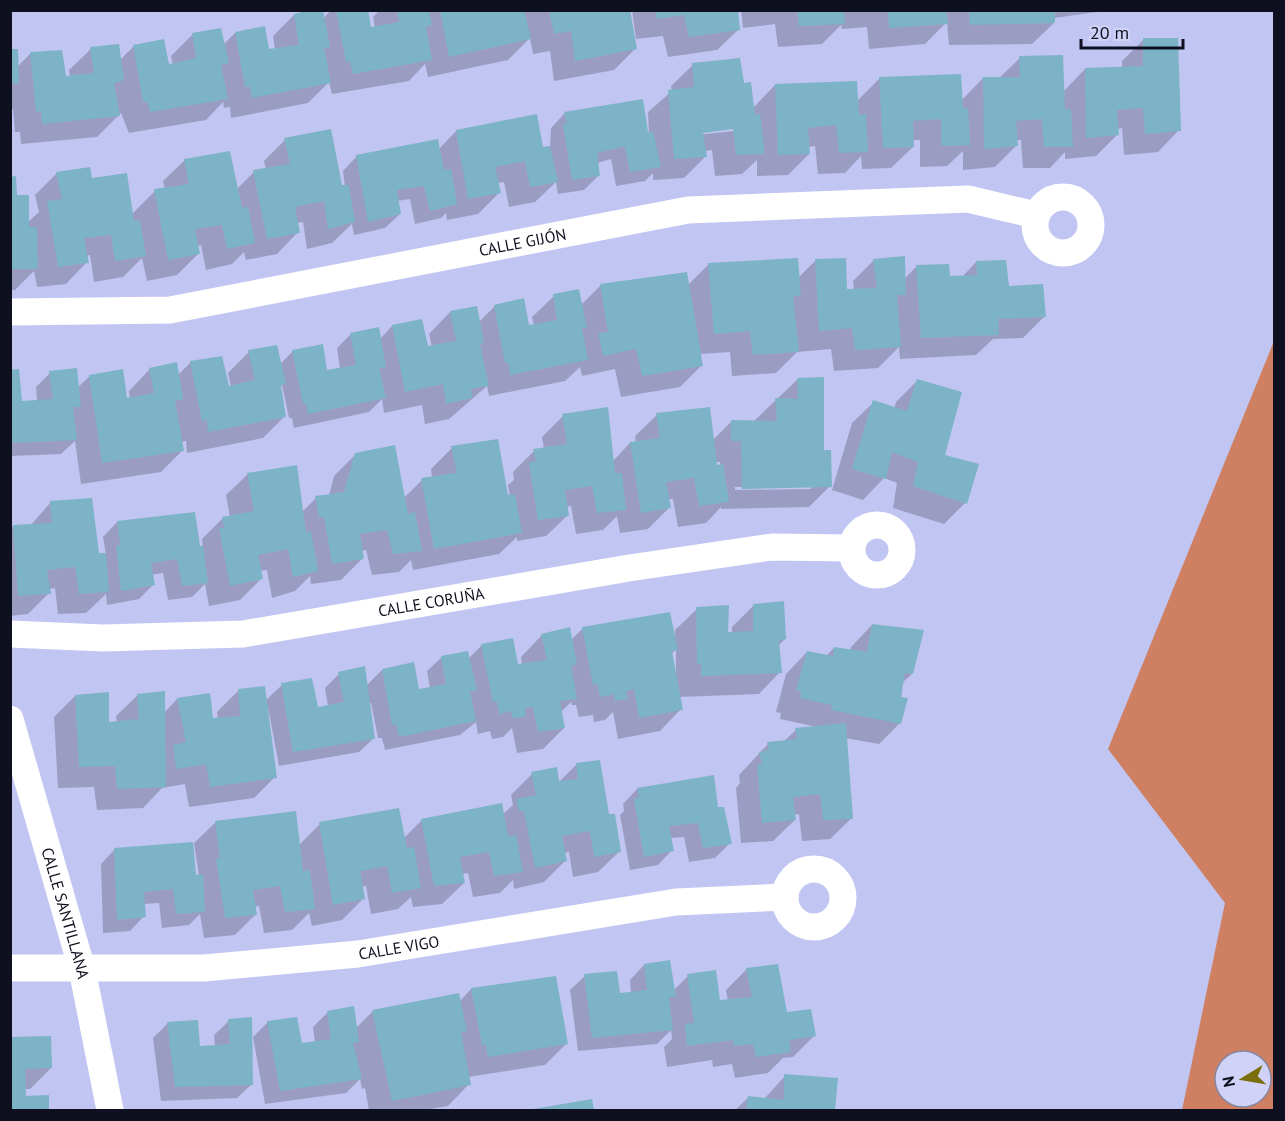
<svg xmlns="http://www.w3.org/2000/svg" width="1285" height="1121" viewBox="0 0 1285 1121" font-family="'PT Sans',sans-serif">
  <style>
    .green { fill: #d08062; fill-rule: evenodd }
    .shadow { fill: #0003; fill-rule: evenodd }
    .building { fill: #7db3c6 }
    .lines { fill: none; stroke-linecap: round; stroke-linejoin: round }
    .minor { stroke: #fff; stroke-width: 27 }
    .labels { text-anchor: middle; stroke-width: 6; stroke-linejoin: round; paint-order: stroke }
    .street-label { font-size: 16px; fill: #0f101f; stroke: #d0d3f7 }
  </style>
  <rect width="100%" height="100%" fill="#c1c5f2"/>
  <path class="green" d="M1274 341V1110H1182L1225 903 1108 749ZM1225 1061H1261V1097H1225Z"/>
  <g class="shadow">
    <path d="M331 10H367L370 28H375L373 17 380 10H629L635 49 614 70 554 81 550 51 533 54 530 38 508 60 428 77 425 64 409 81 332 94 329 82 308 103 231 118 230 107 224 108 223 102 206 120 129 133 121 113 97 137 21 144 20 132H15L13 109H10V50L17 67 30 54 65 78 70 77 69 70 91 49 120 60 134 46 168 66 173 65 171 56 192 35 220 29 223 45 235 33 268 51 275 50 273 36 294 15 323 19Z"/>
    <path d="M632 10H737L739 29 717 50 668 57 663 36 636 39Z"/>
    <path d="M741 10H1111L1054 18V23L1032 44 949 45 947 22 925 44 869 49 867 27 842 29 841 25 822 44 778 47 775 24 743 28Z"/>
    <path d="M1143 40 1179 130 1158 152 1124 155 1122 128 1117 129V135L1096 156 1065 159V152L1050 168H1023L1021 140H1016L1017 145 995 167 963 170V151L947 166 920 167V140H912L913 147 891 168 862 169 861 156 845 173 818 174 815 146 808 147 809 154 788 175 757 176V160L742 174 715 176 712 150 704 151 705 157 684 178 653 180V173L645 181 616 186 611 159 597 163 599 175 584 190 558 194 556 182 535 202 509 207 504 182 498 183 500 192 478 214 447 220 446 213 441 218 415 224 410 199 397 201 400 214 385 228 354 235 352 224 332 243 307 249 303 222 296 223 298 232 277 254 246 260 244 252 232 264 206 270 201 245 197 246 198 254 177 275 147 281 142 258 123 277 94 282 90 255 86 256 87 262 66 284 37 287 34 271 15 290H10V178L27 223 39 212 35 195 57 173 90 180 132 214 155 191 165 189 163 181 185 160 237 189 254 172 266 169 264 161 285 140 341 186 345 187 343 171 357 156 439 149 456 131 542 149 550 147 551 128 565 113 649 134 648 112 672 91 671 86 693 65 743 85 753 108 775 85 857 101 880 78 961 101 983 78H999L1020 58 1063 92 1085 69 1122 68V61ZM734 128V131L696 135V132Z"/>
    <path d="M816 260 846 291 854 290 853 281 874 260 904 279 916 267 949 278 962 277 976 262 1045 316 1023 338 993 339 976 355 900 359 899 347 878 368 834 371 831 349 797 352 776 373 732 376 730 352 700 354 702 365 680 387 621 397 615 369 582 376 580 367 565 381 489 396 487 386 449 419 425 424 422 405 384 413 382 399 369 412 294 428 292 418H289L282 385 280 388 285 416 263 438 187 453 186 441 180 442 182 451 161 472 81 484 75 441 61 454 10 456V371L20 403 37 402 36 387 50 373 77 388 90 376 126 400 130 399 129 391 150 369 178 375 191 362 228 387H231L228 373 249 352 280 364 293 351 326 372 340 369 337 348 351 334 380 339 392 326 426 348 432 347 429 334 450 312 479 322 495 306 528 327 534 326 532 317 554 296 581 305 600 286 686 273 688 285 709 264 798 278Z"/>
    <path d="M798 379 822 451 830 486 809 507 721 509V507L706 523 678 527 673 499H668L670 507 648 529 620 533 617 516 603 530 576 534 571 506 566 507 568 515 546 536 517 541V537L499 554 413 570 411 560 399 572 372 575 366 550 361 551 363 558 341 580 311 584 310 576 295 591 272 598 267 570 260 571 261 579 240 600 209 606 205 584 192 597 168 600 163 573 151 575 153 585 139 599 107 605 106 594 86 613 58 614 55 588 49 589V593L28 614 10 616V529L13 526H30L51 502 98 555H106L103 537 117 522 198 548 203 547 202 539 223 518 230 517 226 495 248 474 302 512 316 498 329 496 334 476 355 455 404 498 422 480 432 478 431 469 452 448 507 497 510 496 508 485 514 480 513 472 534 451 544 449 542 437 563 416 613 461 630 443H636L635 436 657 415 713 440 731 422 754 421ZM715 462H720V466H716ZM811 486V489L735 490V487Z"/>
    <path d="M917 381 943 456 965 503 944 524 893 508 897 483 884 478 863 500 832 490 852 423 874 402 894 409 896 402Z"/>
    <path d="M754 605 785 639 778 646 780 672 759 694 679 697 681 709 660 731 618 739 613 712 605 720 594 722 593 715 579 717 576 705H572L571 702 561 712 564 728 543 749 517 753 512 728 503 737 492 739 490 731 478 734 476 722 460 735 385 750 382 738H378L371 703H369L374 738 359 752 279 766 268 707H266L275 777 254 798 189 807 185 784 162 788 143 808 97 810 94 787 58 788 54 717 75 696 108 723 117 722 116 716 138 695 164 713 177 699 212 720 218 719 217 712 239 690 265 701 282 685 317 708 328 706 325 688 339 674 366 686 382 670 418 691 430 688 427 671 442 657 468 659 482 645 517 666 522 665 521 657 542 635 571 640 583 628 675 639V630L697 609 727 633H732V627ZM676 650V672H674L671 654Z"/>
    <path d="M872 625 912 674 902 683 900 723 879 744 845 738 852 818 830 839 802 841 799 814 794 815 795 820 773 841 741 843 736 788 740 783 739 775 768 744 783 742 796 730 817 727 780 719 781 713 776 712 786 674 807 652 826 656 834 648 850 651 851 647Z"/>
    <path d="M576 765 608 815 620 851 598 872 573 877 569 852 564 853 565 861 544 882 514 889 513 880 500 893 473 897 468 873 462 874 464 883 442 904 413 907 411 897 398 909 371 914 366 886 361 887 363 899 342 920 312 926 309 913 292 930 264 933 259 906 254 907 256 914 235 935 204 938 200 914 189 925 162 928 159 903 143 904 144 916 130 931 103 933 101 864 115 849 195 876H199L194 843 216 822 299 845 320 824 404 838 422 820 503 814 513 805 511 795 532 774 557 784Z"/>
    <path d="M637 789 717 808 730 843 715 858 689 862 684 837 670 838 672 850 658 865 630 870 620 815 624 811 623 804Z"/>
    <path d="M644 965 673 991 688 976 719 1002 728 1001 726 990 747 969 785 1013 815 1035 793 1057 783 1058 768 1073 735 1078 732 1064 713 1067 712 1060 667 1067 664 1047 672 1039 671 1030 657 1044 578 1051 570 990 585 976 619 994 631 993 630 980Z"/>
    <path d="M471 989 566 1044 545 1065 468 1077 469 1084 448 1106 424 1110H369L365 1088 362 1089 360 1079 346 1093 265 1104 253 1037 268 1022 300 1045 315 1042 313 1027 327 1013 356 1028 372 1012 457 995 459 1002Z"/>
    <path d="M229 1021 252 1084 237 1098 161 1101 153 1038 167 1024 199 1047 215 1046 214 1035Z"/>
    <path d="M10 1038 51 1068 30 1089H24V1097H47L48 1110H10Z"/>
    <path d="M785 1076 836 1080 834 1110H735L748 1098 764 1099Z"/>
    <path d="M591 1101 592 1110H535Z"/>
  </g>
  <g class="building">
    <path d="M310 10H323L330 47 324 48 331 83 252 98 250 87H245L235 32 265 26 269 49 299 45 294 14Z"/>
    <path d="M336 10H368L371 27 399 22 397 10H429L432 25 426 27 432 60 353 74 350 62H346Z"/>
    <path d="M440 10H524L531 39 449 57Z"/>
    <path d="M549 10H630L637 49 575 61 571 31 554 34Z"/>
    <path d="M656 10H738L740 30 689 37 684 15 657 19Z"/>
    <path d="M797 10H844L845 24 799 26Z"/>
    <path d="M888 10H946L948 24 889 28Z"/>
    <path d="M969 10H1055V23L970 25Z"/>
    <path d="M221 28 229 63 221 65 228 99 150 112 147 102H143L133 45 164 39 169 64 196 58 192 33Z"/>
    <path d="M1143 38H1178L1181 131 1145 134 1143 108 1117 110 1119 135 1086 138 1085 68 1143 66Z"/>
    <path d="M119 44 124 80 114 83 120 116 42 124 41 111 36 112 30 52 62 50 66 76 94 73 90 47Z"/>
    <path d="M10 49H18L19 84 10 83Z"/>
    <path d="M1063 55 1065 109H1071L1073 147H1044L1042 119 1016 121 1018 146 984 149 983 77H1020L1019 56Z"/>
    <path d="M740 58 744 83 751 82 755 115 760 114 765 154 736 155 733 129 703 133 707 157 674 159 668 90 694 87 692 63Z"/>
    <path d="M961 74 963 108H968L970 145 941 146V119L913 121 914 147 883 148 879 77Z"/>
    <path d="M857 81 859 115 866 114 868 152 839 153 836 125 808 128 810 154 778 155 775 84Z"/>
    <path d="M643 99 648 132 653 131 661 167 630 172 625 146 597 153 600 176 572 180 563 124 567 123 564 112Z"/>
    <path d="M537 114 543 147 550 146 558 182 530 187 525 161 495 167 501 193 468 199 456 130Z"/>
    <path d="M331 129 342 185H349L355 222 328 229 324 201 295 207 300 233 267 239 253 170 290 164 284 138Z"/>
    <path d="M438 139 444 170 451 169 457 204 430 211 424 186 397 190 401 214 368 222 356 155Z"/>
    <path d="M230 151 242 208 248 207 255 243 227 249 222 225 195 229 200 254 168 260 154 189 189 184 184 159Z"/>
    <path d="M90 167 92 178 127 173 134 221 140 220 146 256 115 261 111 235 84 238 89 263 58 267 47 201 62 199 56 172Z"/>
    <path d="M16 176 17 195H29V227H37L38 269H10V177Z"/>
    <path d="M905 256 906 295H897L901 347 855 350 852 328 819 331 815 259 846 258 847 289 877 288 873 259Z"/>
    <path d="M798 258 801 296H793L799 352 753 355 750 331 714 334 708 263Z"/>
    <path d="M1006 260 1009 286 1043 284 1046 317 998 319 999 335 921 338 916 265 949 264 950 276 977 275 976 261Z"/>
    <path d="M687 272 703 366 642 376 636 349 603 356 598 333 608 332 600 284Z"/>
    <path d="M579 289 587 328H582L588 360 510 375 508 363H505L494 305 524 298 529 325 557 320 553 294Z"/>
    <path d="M477 306 484 343 480 344 489 386 471 389 472 398 446 404 443 384 405 392 392 325 422 319 428 346 456 341 450 311Z"/>
    <path d="M379 327 386 367 379 368 386 398 308 414 306 404H303L292 350 323 344 327 370 356 365 350 333Z"/>
    <path d="M277 345 286 384 281 385 286 417 208 432 207 420 202 421 190 361 222 356 229 386 255 380 248 350Z"/>
    <path d="M177 362 183 399 175 401 184 451 102 463 89 375 123 369 127 398 154 393 149 368Z"/>
    <path d="M77 368 81 407H73L77 440 10 443V370L19 369 22 401 53 399 49 371Z"/>
    <path d="M824 377V450H831L832 487 742 489 741 441H731V420L777 421 775 398 798 399 797 378Z"/>
    <path d="M917 379 962 392 945 455 979 464 967 504 913 486 918 462 892 452 886 479 852 469 873 400 907 411Z"/>
    <path d="M608 407 615 473H622L626 510 597 513 592 486 565 490 569 516 538 520 529 463 536 461 533 449 567 444 562 414Z"/>
    <path d="M710 407 717 465 723 464 729 502 699 506 694 478 666 482 671 508 641 513 630 442 660 438 656 413Z"/>
    <path d="M498 439 508 495 515 494 522 533 434 549 421 478 457 473 451 446Z"/>
    <path d="M395 445 408 514 415 512 422 551 393 554 387 530 360 534 364 559 332 564 324 517 319 518 315 496 344 492 355 453Z"/>
    <path d="M297 465 306 533 311 531 318 571 293 577 288 549 258 555 263 579 230 586 219 528H224L222 517 254 511 247 473Z"/>
    <path d="M92 498 99 553H106L109 592 79 594 75 567 47 570 51 594 18 596 13 525 52 523 50 501Z"/>
    <path d="M195 512 200 546 203 545 208 583 182 586 177 559 151 563 155 585 121 591 116 545H120L117 521Z"/>
    <path d="M784 601 786 639 779 640 782 673 701 676V664H697L696 607 729 605 728 632 753 631V604Z"/>
    <path d="M670 612 678 650 672 651 683 710 639 718 634 689 626 691 628 699 615 701 614 694 600 697 597 684 593 685 582 627Z"/>
    <path d="M872 624 924 630 913 674 905 673 901 697 908 698 901 724 831 710 832 705 800 698 801 692 796 690 807 651 833 656 834 647 867 652Z"/>
    <path d="M570 627 577 665 571 666 577 699 560 701 565 728 538 732 533 707 525 708 526 716 513 719 511 711 499 714 497 702H493L481 644 513 638 518 664 547 660 541 634Z"/>
    <path d="M468 651 477 690 470 691 476 721 399 737 396 724 392 725 382 669 414 662 419 689 446 684 441 656Z"/>
    <path d="M365 666 375 739 293 752 281 683 312 678 318 707 344 702 338 672Z"/>
    <path d="M265 686 277 778 210 787 206 764 176 769 173 745 186 742 177 698 210 693 213 718 240 716 238 689Z"/>
    <path d="M165 691 166 787 117 789 115 766 79 767 75 695 109 692V722L139 719 137 694Z"/>
    <path d="M846 723 853 819 823 820 820 794 793 797 796 820 762 823 757 765 762 764 759 752 769 750 767 742 797 739 795 728Z"/>
    <path d="M600 760 609 814H615L621 852 594 857 590 831 562 836 567 861 535 868 524 811H519L516 799 536 795 531 772 557 767 559 781 578 779 576 763Z"/>
    <path d="M714 775 718 807H724L732 844 703 848 698 823 669 826 674 851 644 857 634 799 639 797 637 788Z"/>
    <path d="M502 803 508 836 516 835 523 872 494 876 489 852 460 857 465 883 434 886 421 819Z"/>
    <path d="M399 808 407 848 414 847 421 888 392 893 387 866 360 871 365 899 333 905 319 822Z"/>
    <path d="M296 811 303 871 310 870 315 909 285 912 280 886 253 890 257 915 225 918 216 859 220 858 215 821Z"/>
    <path d="M193 842 196 875 203 874 205 912 176 914 173 889 144 892 146 917 117 920 114 848Z"/>
    <path d="M670 960 676 997H669L673 1030 592 1038 584 974 617 971 620 993 647 990 644 964Z"/>
    <path d="M778 964 787 1012 811 1009 816 1036 789 1040 791 1052 756 1057 753 1044 734 1046 733 1040 687 1046 685 1024 694 1023 687 974 716 970 720 1000 752 997 746 968Z"/>
    <path d="M556 976 568 1044 488 1057 486 1045H482L471 988Z"/>
    <path d="M459 993 467 1031 461 1032 471 1085 392 1101 372 1010Z"/>
    <path d="M354 1006 359 1042 353 1043 362 1079 280 1091 267 1021 297 1017 302 1043 331 1039 327 1011Z"/>
    <path d="M252 1017 253 1085 175 1087 167 1022 198 1020 200 1046 230 1044 228 1019Z"/>
    <path d="M51 1036 52 1068 25 1069 26 1096 49 1095V1110H10V1037Z"/>
    <path d="M784 1074 838 1078 835 1110H746L748 1096 784 1100Z"/>
    <path d="M592 1099 594 1110H534L533 1109Z"/>
  </g>
  <g class="lines">
    <g class="minor">
      <circle cx="1063" cy="225" r="28"/>
      <path id="s1" d="M10 312 170 310 688 210 968 199 1036 215"/>
      <circle cx="877" cy="550" r="25"/>
      <path id="s2" d="M10 634 103 638 243 634 629 568 772 547 852 548"/>
      <path id="s3" d="M10 719 82 969 110 1110"/>
      <circle cx="814" cy="898" r="29"/>
      <path id="s4" d="M10 968H204L358 954 676 902 785 897"/>
    </g>
  </g>
  <g class="labels">
    <g class="street-label">
      <text dy="6" stroke="none"><textPath href="#s1" startOffset="519">CALLE GIJÓN</textPath></text>
      <text dy="6" stroke="none"><textPath href="#s2" startOffset="424">CALLE CORUÑA</textPath></text>
      <text dy="6" stroke="none"><textPath href="#s3" startOffset="202">CALLE SANTILLANA</textPath></text>
      <text dy="6" stroke="none"><textPath href="#s4" startOffset="390">CALLE VIGO</textPath></text>
    </g>
  </g>
  <rect width="1285" height="1121" fill="none" stroke="#0f101f" stroke-width="24"/>
  <g transform="translate(1243 1079) rotate(259)"><circle r="28" fill="#d0d3f7" stroke="#8385a1" stroke-width="1.5"/>
  <path d="M0-4.5L10 22L0 15L-10 22Z" fill="#7b6f0d"/>
  <text y="-9" font-size="16" font-weight="bold" text-anchor="middle" fill="#0f101f">N</text>
  </g>
  <path d="M1081 39v9h102v-9" fill="none" stroke="#0f101f" stroke-width="3"/>
  <text x="1090" y="39" font-size="18" fill="#0f101f" stroke="#d0d3f7" stroke-width="4.5" paint-order="stroke">20 m</text>
</svg>
